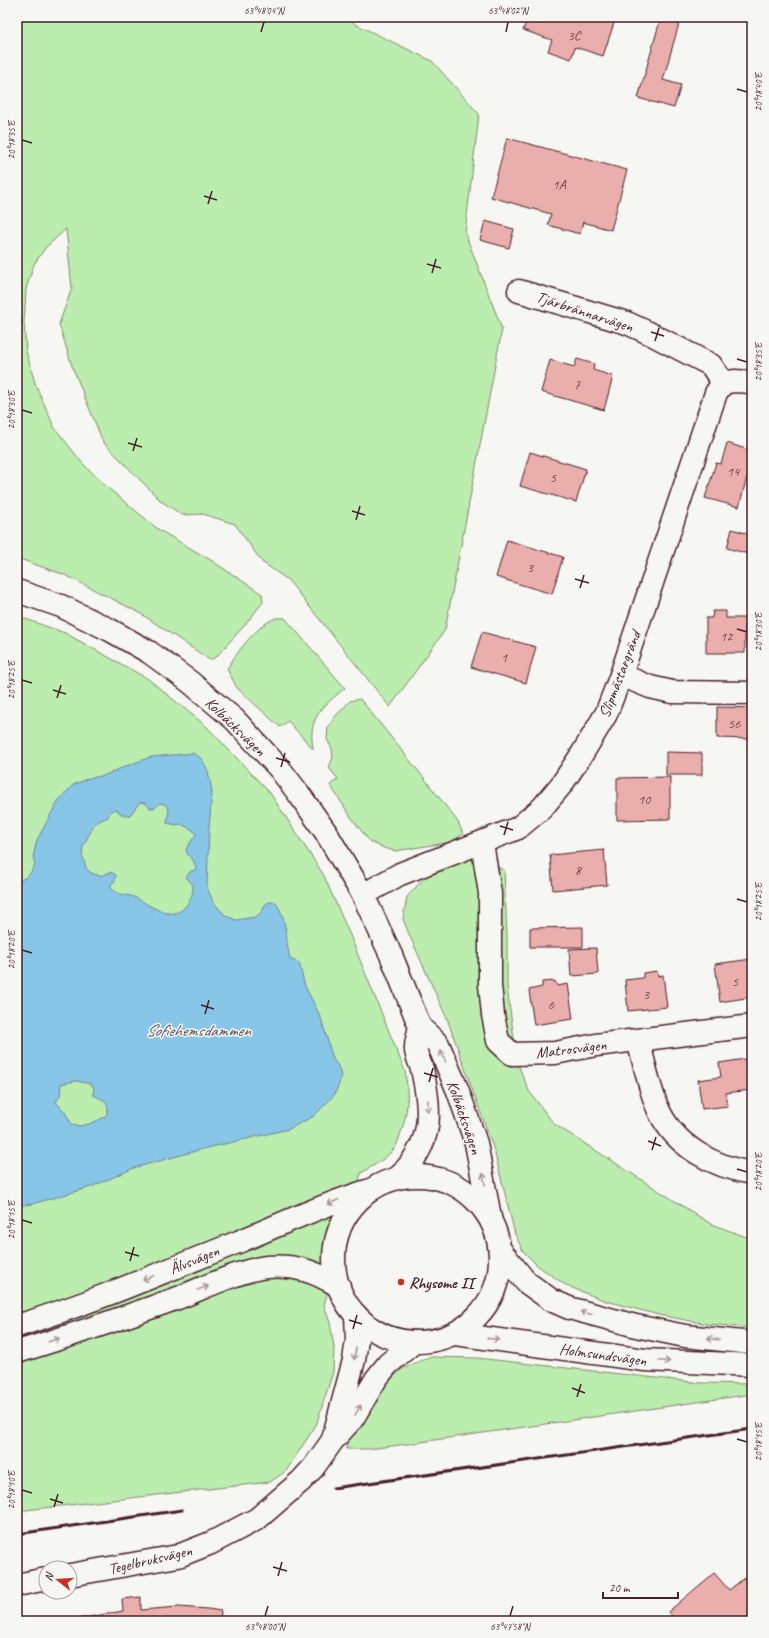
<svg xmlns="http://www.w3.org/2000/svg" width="769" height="1638" viewBox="0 0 769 1638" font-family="Caveat,sans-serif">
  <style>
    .green { fill: #bbeeae; stroke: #82866c }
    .water { fill: #87c6e7; stroke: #6f839c; fill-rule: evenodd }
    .building { fill: #eaafac; stroke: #4a1f2b }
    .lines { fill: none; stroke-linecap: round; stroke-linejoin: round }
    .minor-casing { stroke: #4a1f2b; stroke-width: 25 }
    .secondary-casing { stroke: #4a1f2b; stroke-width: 25 }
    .minor { stroke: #f6f6f2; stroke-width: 22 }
    .secondary { stroke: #f6f6f2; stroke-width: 22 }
    .rail { stroke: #4a1f2b; stroke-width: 3 }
    .oneway { stroke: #a99598 }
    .ticks { fill: none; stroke: #4a1f2b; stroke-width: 1.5 }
    .poi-dot { fill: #c8321e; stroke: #f6f6f2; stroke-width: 1.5 }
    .labels { text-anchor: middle; stroke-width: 3; stroke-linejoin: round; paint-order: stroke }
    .number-label { font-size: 14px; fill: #72434b }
    .street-label { font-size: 16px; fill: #4a1f2b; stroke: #f6f6f2 }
    .poi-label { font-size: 16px; font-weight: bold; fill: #4a1f2b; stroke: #f6f6f2; text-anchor: start }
    .water-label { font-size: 17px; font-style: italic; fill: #5c5163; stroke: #f6f6f2 }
    .neatline { fill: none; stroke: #4a1f2b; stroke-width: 1.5 }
    .ticks-label { font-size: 10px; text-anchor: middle; fill: #4a1f2b }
  </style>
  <rect width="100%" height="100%" fill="#f6f6f2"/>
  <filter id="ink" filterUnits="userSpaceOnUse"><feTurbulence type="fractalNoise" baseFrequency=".025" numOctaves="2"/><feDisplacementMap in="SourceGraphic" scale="8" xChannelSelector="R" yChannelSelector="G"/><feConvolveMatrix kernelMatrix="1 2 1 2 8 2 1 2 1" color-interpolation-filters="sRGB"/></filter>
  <g filter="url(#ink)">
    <g class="green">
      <path d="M17 17H348L355 24 432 61 479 114 465 233 502 329 445 630 390 707 288 580 262 562 235 524 203 514 182 515 161 501 103 442 72 366 59 324 72 288 66 229 46 247 34 264 26 289 24 322 26 351 35 383 54 427 83 464 108 488 159 530 209 559 262 594 263 602 244 626 216 657 210 660 140 613 65 575 17 558Z"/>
      <path d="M17 616 65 633 148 679 206 726 270 793 323 874 349 933 405 1071C409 1094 408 1114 400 1135 398 1140 397 1146 393 1150 384 1160 373 1166 361 1173L324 1305 330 1323 334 1347 333 1372 316 1425 286 1471 270 1482 17 1511Z"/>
      <path d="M276 618H285L345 688C330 701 313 712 312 733 311 739 313 744 313 749L288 721 280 727 237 688 227 669C237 652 258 624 276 618Z"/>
      <path d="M360 699 424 778 458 822 463 834 451 842 395 851 384 848 370 842 351 817 330 785 338 779 329 768 333 757 332 749 327 739 328 728 334 718 350 701Z"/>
      <path d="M470 856 504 870 507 935V987L513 1032 519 1067 529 1091 554 1124 711 1224 752 1239V1328L707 1324 659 1315 606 1301 567 1286 538 1266 523 1251 515 1234 494 1150 448 1021 409 934 403 919 407 897 426 876 448 869Z"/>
      <path d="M429 1357 477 1358 701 1383 752 1384V1394L414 1443 369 1449H346L348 1437 384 1385 402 1369Z"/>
    </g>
    <path class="water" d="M193 753 202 759 208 771 212 791 209 829 207 887 213 902 226 916 236 920 255 917 262 912 265 905 269 902H275C288 918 285 939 290 959L299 963 305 986 321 1018 333 1059 338 1066 341 1075 339 1084 335 1094 314 1116 289 1129 203 1149 134 1168 91 1187 32 1204 23 1205 17 1203V881C29 877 30 875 35 864L33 857 37 840 58 801 73 785 89 778 103 776 126 766 151 757ZM140 802 145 803 150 808H155L160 803 165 804 169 810 167 823 176 825 181 824 193 830 196 834 186 849 187 854C192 858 195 862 196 869L190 872 186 877 193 885C193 893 192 896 188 903 174 925 152 906 136 898 126 893 120 897 111 888V884L115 881 116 875 111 872 100 876 91 873 86 868 82 854 83 846 95 823 108 817 111 811 116 809C120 814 123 816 130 815ZM76 1081 91 1084 94 1088 93 1095C105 1100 111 1102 106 1116 95 1122 84 1128 72 1125L65 1112 56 1102 60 1096 61 1084Z"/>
    <g class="building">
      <path d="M528 17H616L603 56 575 47 571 59 548 51 552 40 523 30Z"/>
      <path d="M661 17H668L680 20 663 80 681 85 674 108 638 98Z"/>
      <path d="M507 138 627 170 611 230 583 222 580 234 548 225 551 214 491 197Z"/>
      <path d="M485 221 514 229 509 248 480 240Z"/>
      <path d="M577 359 594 364 593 370 613 376 604 410 541 392 550 360 574 367Z"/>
      <path d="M727 443 752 451V478L747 477 739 507 705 498 716 463 721 464Z"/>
      <path d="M530 452 586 469 576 502 520 486Z"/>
      <path d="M732 529 752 535V555L727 548Z"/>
      <path d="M507 540 563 557 552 594 496 577Z"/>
      <path d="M713 611H726V618H745V653H706V618H712Z"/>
      <path d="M482 632 536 647 526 683 471 667Z"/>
      <path d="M717 707 752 708V739L717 738Z"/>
      <path d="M666 752 702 753V775H666Z"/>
      <path d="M670 777V819L617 820V778Z"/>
      <path d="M604 850 607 885 553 890 550 855Z"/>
      <path d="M583 927V947H530V928Z"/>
      <path d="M596 948 598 974 571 976 569 949Z"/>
      <path d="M752 959V997L720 1002 715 964Z"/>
      <path d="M657 971 658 976 663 975 667 1007 628 1011 625 980 643 978V973Z"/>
      <path d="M555 981 557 986 568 984 573 1019 534 1025 529 990 542 987V982Z"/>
      <path d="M752 1058V1090L726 1093 728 1106 702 1109 698 1080 721 1077 719 1063Z"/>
      <path d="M752 1572V1621H677L668 1612 714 1573 729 1590Z"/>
      <path d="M141 1597V1610L178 1607 208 1609 221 1611 220 1621H66L123 1611 122 1599Z"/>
    </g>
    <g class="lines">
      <g class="minor-casing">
        <g id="minor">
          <path d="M519 291 627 323 651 334 711 365 723 383 734 381 752 382"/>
          <path d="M621 675 650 687 672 692 752 693"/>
          <path d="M482 843 490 893V985L493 1015 498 1041 512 1054 555 1053 596 1045 752 1026"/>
          <path d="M363 895 400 874 518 828 542 808 562 784 582 754 606 714 621 675 716 393 723 383"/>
          <path d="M638 1041C645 1064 649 1089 659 1111 676 1147 714 1167 752 1173"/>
          <path d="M333 1439 354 1360 357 1340 356 1315"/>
          <path d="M70 1575 178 1556 211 1543 257 1519 301 1481 313 1468 333 1440 353 1418 376 1379 388 1364 414 1342"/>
          <path d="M17 1585 46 1579"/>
        </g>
      </g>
      <g class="secondary-casing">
        <g id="secondary">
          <path d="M17 591 61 606 110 630 149 652 190 682 235 720 279 768 299 794 325 831 363 895 391 955 420 1027 438 1044 458 1091 476 1143 490 1217"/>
          <circle cx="417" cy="1259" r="83"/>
          <path d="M399 1177C433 1142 432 1114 422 1069 420 1063 417 1057 416 1051 415 1044 418 1034 420 1027"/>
          <path d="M501 1251 526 1282 551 1300 569 1308 636 1326 685 1336 752 1343"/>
          <path d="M17 1326C94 1302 168 1270 243 1240 284 1223 324 1204 367 1191"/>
          <path d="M455 1334 645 1360 752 1365"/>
          <path d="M17 1352C71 1336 125 1317 178 1298 203 1288 241 1270 267 1267 295 1264 316 1272 339 1286"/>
        </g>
      </g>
      <use href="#minor" class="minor"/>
      <use href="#secondary" class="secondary"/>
      <g class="rail">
        <path d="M333 1488 752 1429"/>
        <path d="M17 1534 182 1510"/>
      </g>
    </g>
    <defs><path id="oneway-shaft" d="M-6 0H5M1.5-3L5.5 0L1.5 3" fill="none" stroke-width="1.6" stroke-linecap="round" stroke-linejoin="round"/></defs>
    <g class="oneway">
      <use href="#oneway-shaft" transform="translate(443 1056) rotate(-114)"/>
      <use href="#oneway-shaft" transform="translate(428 1106) rotate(88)"/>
      <use href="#oneway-shaft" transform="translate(484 1179) rotate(-101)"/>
      <use href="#oneway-shaft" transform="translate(333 1202) rotate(157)"/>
      <use href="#oneway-shaft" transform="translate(148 1278) rotate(158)"/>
      <use href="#oneway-shaft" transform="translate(203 1288) rotate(-20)"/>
      <use href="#oneway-shaft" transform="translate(586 1313) rotate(-165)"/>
      <use href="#oneway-shaft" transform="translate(493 1339) rotate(7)"/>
      <use href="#oneway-shaft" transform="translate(713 1339) rotate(-174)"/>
      <use href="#oneway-shaft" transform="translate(54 1340) rotate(-18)"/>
      <use href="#oneway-shaft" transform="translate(355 1354) rotate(99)"/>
      <use href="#oneway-shaft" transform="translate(664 1361) rotate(3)"/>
      <use href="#oneway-shaft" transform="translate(358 1410) rotate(-60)"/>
    </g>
  </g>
  <path class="ticks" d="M261 32 264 22M506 32 508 22M737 89 747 92M22 140 32 143M204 196 217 200M208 204 212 191M427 264 441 268M432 273 436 259M651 332 664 336M655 341 659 328M737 359 747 362M22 410 32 413M128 443 142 447M133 451 137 438M352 511 365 515M356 520 360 506M575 579 589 583M580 588 584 575M737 629 747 632M22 680 32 683M53 690 66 694M57 698 61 685M276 758 290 762M281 767 285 753M500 826 513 830M504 835 508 822M737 899 747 902M22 950 32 953M201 1005 214 1009M205 1014 209 1000M424 1073 438 1077M429 1082 433 1068M648 1141 661 1146M652 1150 656 1137M737 1169 747 1172M22 1220 32 1223M125 1252 139 1256M130 1261 134 1247M349 1320 362 1324M353 1329 357 1315M572 1388 585 1393M577 1397 581 1384M737 1439 747 1442M22 1490 32 1493M50 1499 63 1503M54 1507 58 1494M273 1567 287 1571M278 1576 282 1562M265 1616 268 1606M510 1616 513 1606"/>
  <circle class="poi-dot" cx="401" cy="1282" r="4"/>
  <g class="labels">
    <g class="number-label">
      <text x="574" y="40">3C</text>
      <text x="559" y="189">1A</text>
      <text x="577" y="389">7</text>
      <text x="733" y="476">14</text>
      <text x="553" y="482">5</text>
      <text x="530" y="572">3</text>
      <text x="726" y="641">12</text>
      <text x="504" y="662">1</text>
      <text x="734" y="728">56</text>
      <text x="644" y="804">10</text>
      <text x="578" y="875">8</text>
      <text x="735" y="986">5</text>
      <text x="646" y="999">3</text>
      <text x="551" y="1009">6</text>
    </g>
    <g class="street-label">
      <text transform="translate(585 311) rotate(18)" y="6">Tjärbrännarvägen</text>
      <text transform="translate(619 674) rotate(-69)" y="6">Slipmästargränd</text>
      <text transform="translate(236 726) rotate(44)" y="6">Kolbäcksvägen</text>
      <text transform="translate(571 1048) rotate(-7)" y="6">Matrosvägen</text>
      <text transform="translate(465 1117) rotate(71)" y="6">Kolbäcksvägen</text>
      <text transform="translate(194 1259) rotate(-22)" y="6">Älvsvägen</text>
      <text transform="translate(603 1354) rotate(8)" y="6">Holmsundsvägen</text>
      <text transform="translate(150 1559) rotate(-13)" y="6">Tegelbruksvägen</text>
    </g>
    <g class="poi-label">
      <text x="409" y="1288">Rhysome II</text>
    </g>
    <g class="water-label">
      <text x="198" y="1036">Sofiehemsdammen</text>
    </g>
  </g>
  <rect width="769" height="1638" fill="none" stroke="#f6f6f2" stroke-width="44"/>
  <g transform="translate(58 1580) rotate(287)"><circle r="19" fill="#f6f6f2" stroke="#b1a0a2"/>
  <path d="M0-3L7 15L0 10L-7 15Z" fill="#c8321e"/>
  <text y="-6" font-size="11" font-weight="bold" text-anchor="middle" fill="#4a1f2b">N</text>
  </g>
  <path d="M603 1592v6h75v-6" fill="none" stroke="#4a1f2b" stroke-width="2"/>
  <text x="609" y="1592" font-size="12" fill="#4a1f2b" stroke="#f6f6f2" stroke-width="3" paint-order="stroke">20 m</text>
  <rect x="22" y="22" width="725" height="1594" class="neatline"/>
  <g class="ticks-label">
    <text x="264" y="14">63°48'04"N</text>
    <text x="508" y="14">63°48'02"N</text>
    <text transform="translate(758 92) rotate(-90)" y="4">20°18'40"E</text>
    <text transform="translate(11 140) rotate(-90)" y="4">20°18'35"E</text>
    <text transform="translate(758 362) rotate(-90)" y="4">20°18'35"E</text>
    <text transform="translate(11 410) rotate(-90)" y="4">20°18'30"E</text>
    <text transform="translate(758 632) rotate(-90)" y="4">20°18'30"E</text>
    <text transform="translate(11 680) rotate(-90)" y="4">20°18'25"E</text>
    <text transform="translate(758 902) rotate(-90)" y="4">20°18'25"E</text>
    <text transform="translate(11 950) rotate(-90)" y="4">20°18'20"E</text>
    <text transform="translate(758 1172) rotate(-90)" y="4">20°18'20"E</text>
    <text transform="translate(11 1220) rotate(-90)" y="4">20°18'15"E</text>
    <text transform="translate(758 1442) rotate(-90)" y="4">20°18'15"E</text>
    <text transform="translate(11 1490) rotate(-90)" y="4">20°18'10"E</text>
    <text x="265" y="1630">63°48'00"N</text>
    <text x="510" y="1630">63°47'58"N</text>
  </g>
</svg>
